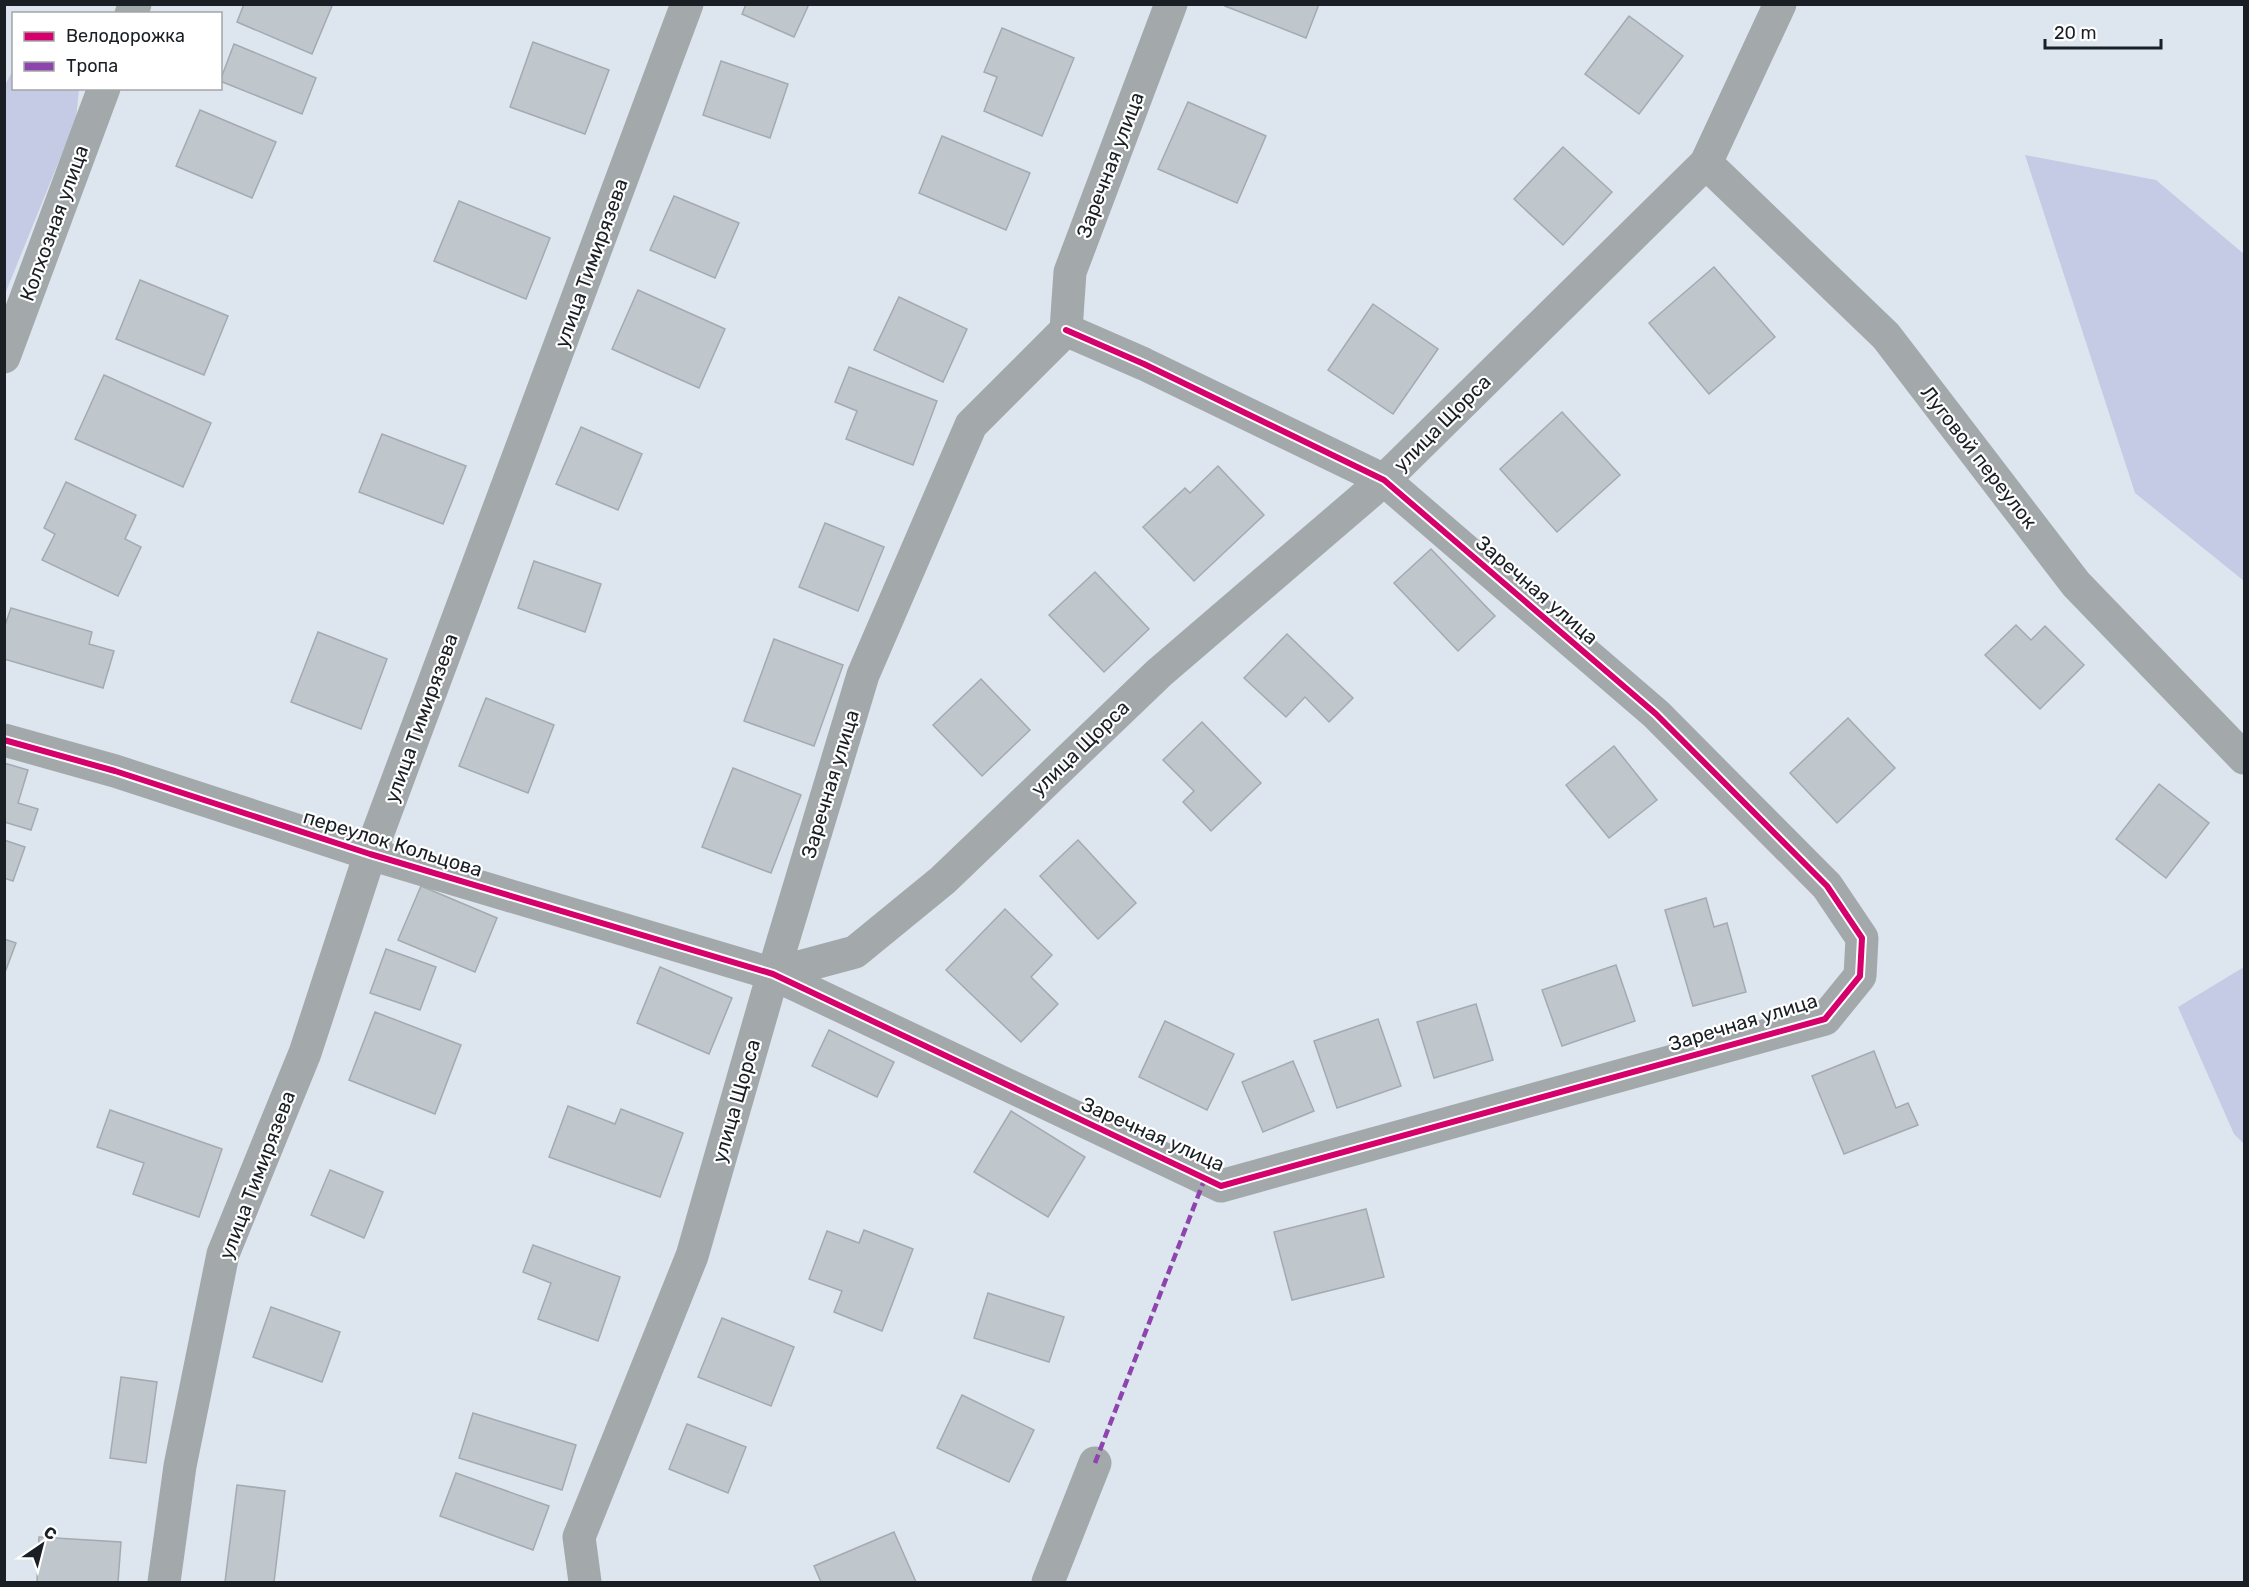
<svg xmlns="http://www.w3.org/2000/svg" width="2249" height="1587" viewBox="0 0 2249 1587" font-family="Rubik,sans-serif">
  <style>
    .green { fill: #c5cbe5 }
    .building { fill: #bfc6cc; stroke: #a4aab0; stroke-width: 1.5 }
    .lines { fill: none; stroke-linecap: round; stroke-linejoin: round }
    .minor { stroke: #a3a8ab; stroke-width: 33 }
    .quiet { stroke: #8e44ad; stroke-width: 4.5; stroke-dasharray: 9 4.5; stroke-linecap: butt }
    .cycleway-casing { stroke: #fff; stroke-width: 10 }
    .cycleway { stroke: #d6006c; stroke-width: 6 }
    .labels { text-anchor: middle; stroke-width: 4.5; stroke-linejoin: round; paint-order: stroke }
    .street-label { font-size: 20px; fill: #191f24; stroke: #fff }
  </style>
  <rect width="100%" height="100%" fill="#dde6ee"/>
  <g class="green">
    <path d="M13 70 14 88 79 89 76 119 5 294 4 87Z"/>
    <path d="M2025 155 2156 180 2244 254V581L2135 493Z"/>
    <path d="M2244 967V1144L2234 1134 2178 1007Z"/>
  </g>
  <g class="building">
    <path d="M244 4H330L332 6 312 54 237 22Z"/>
    <path d="M746 4H809L794 37 742 14Z"/>
    <path d="M1226 4H1319L1306 38 1225 6Z"/>
    <path d="M1629 16 1683 56 1639 114 1585 74Z"/>
    <path d="M1002 28 1074 58 1042 136 984 111 997 77 984 72Z"/>
    <path d="M533 42 609 70 585 134 510 107Z"/>
    <path d="M234 44 316 78 302 114 220 81Z"/>
    <path d="M721 61 788 84 770 138 703 115Z"/>
    <path d="M1188 102 1266 136 1237 203 1158 169Z"/>
    <path d="M200 110 276 142 252 198 176 166Z"/>
    <path d="M942 136 1030 173 1006 230 919 193Z"/>
    <path d="M1563 147 1612 192 1563 245 1514 199Z"/>
    <path d="M674 196 739 223 715 278 650 250Z"/>
    <path d="M459 201 550 238 526 299 434 261Z"/>
    <path d="M1714 267 1775 337 1709 394 1649 323Z"/>
    <path d="M140 280 228 316 204 375 116 339Z"/>
    <path d="M638 290 725 329 699 388 612 349Z"/>
    <path d="M899 297 967 329 943 382 874 350Z"/>
    <path d="M1373 304 1438 349 1393 414 1328 370Z"/>
    <path d="M849 367 937 401 913 465 846 439 857 411 835 402Z"/>
    <path d="M104 375 211 423 183 487 75 439Z"/>
    <path d="M1562 412 1620 475 1557 532 1500 469Z"/>
    <path d="M581 427 642 454 618 510 556 484Z"/>
    <path d="M382 434 466 466 443 524 359 492Z"/>
    <path d="M1218 466 1264 515 1194 581 1143 527 1185 488 1190 493Z"/>
    <path d="M66 482 136 515 125 539 141 547 118 596 42 560 55 534 44 528Z"/>
    <path d="M825 523 884 547 858 611 799 587Z"/>
    <path d="M1431 549 1495 616 1458 651 1394 583Z"/>
    <path d="M534 561 601 584 585 632 518 608Z"/>
    <path d="M1095 572 1149 629 1104 672 1049 615Z"/>
    <path d="M11 608 92 632 89 644 114 651 103 688 4 659V628Z"/>
    <path d="M2016 625 2031 640 2045 626 2084 665 2040 709 1985 655Z"/>
    <path d="M318 632 387 659 361 729 291 702Z"/>
    <path d="M1287 634 1353 698 1329 722 1305 697 1286 717 1244 678Z"/>
    <path d="M774 639 843 665 814 746 744 721Z"/>
    <path d="M981 679 1030 730 982 776 933 725Z"/>
    <path d="M486 698 554 725 528 793 459 766Z"/>
    <path d="M1848 718 1895 768 1837 823 1790 773Z"/>
    <path d="M1202 722 1261 783 1211 831 1183 802 1194 791 1163 760Z"/>
    <path d="M1614 746 1657 800 1609 838 1566 785Z"/>
    <path d="M4 763 28 770 18 803 38 809 31 830 4 822Z"/>
    <path d="M733 768 801 795 771 873 702 847Z"/>
    <path d="M2159 784 2209 823 2166 878 2116 839Z"/>
    <path d="M4 840 25 847 13 881 4 878Z"/>
    <path d="M1078 840 1136 903 1098 939 1040 876Z"/>
    <path d="M421 886 497 918 475 972 398 940Z"/>
    <path d="M1706 898 1714 927 1727 923 1746 992 1693 1006 1665 910Z"/>
    <path d="M1005 909 1052 955 1031 977 1058 1004 1021 1042 946 970Z"/>
    <path d="M4 939 16 943 4 975Z"/>
    <path d="M386 949 436 967 420 1010 370 993Z"/>
    <path d="M1616 965 1635 1021 1562 1046 1542 990Z"/>
    <path d="M660 967 732 998 709 1054 637 1023Z"/>
    <path d="M1476 1004 1493 1060 1434 1078 1417 1022Z"/>
    <path d="M375 1012 461 1045 435 1114 349 1080Z"/>
    <path d="M1378 1019 1401 1086 1337 1108 1314 1041Z"/>
    <path d="M1165 1021 1234 1054 1207 1110 1139 1077Z"/>
    <path d="M829 1030 894 1062 877 1097 812 1066Z"/>
    <path d="M1874 1051 1896 1108 1908 1103 1918 1125 1844 1154 1812 1076Z"/>
    <path d="M1293 1061 1314 1111 1263 1132 1242 1082Z"/>
    <path d="M568 1106 615 1124 621 1109 683 1133 660 1197 549 1157Z"/>
    <path d="M110 1110 222 1149 199 1217 133 1194 144 1163 97 1147Z"/>
    <path d="M1011 1111 1085 1157 1048 1217 974 1172Z"/>
    <path d="M330 1170 383 1192 364 1238 311 1215Z"/>
    <path d="M1366 1209 1384 1277 1292 1300 1274 1232Z"/>
    <path d="M864 1230 913 1249 882 1331 834 1312 842 1291 809 1279 827 1231 859 1243Z"/>
    <path d="M533 1245 620 1277 598 1341 538 1319 551 1283 523 1272Z"/>
    <path d="M988 1293 1064 1317 1049 1362 974 1338Z"/>
    <path d="M271 1307 340 1332 322 1382 253 1357Z"/>
    <path d="M722 1318 794 1347 771 1406 698 1377Z"/>
    <path d="M121 1377 157 1382 146 1463 110 1458Z"/>
    <path d="M962 1395 1034 1430 1009 1482 937 1448Z"/>
    <path d="M473 1413 576 1445 562 1490 459 1458Z"/>
    <path d="M687 1424 746 1447 728 1493 669 1469Z"/>
    <path d="M456 1473 549 1506 533 1550 440 1516Z"/>
    <path d="M237 1485 285 1491 274 1582H225Z"/>
    <path d="M894 1532 916 1582H821L814 1566Z"/>
    <path d="M39 1537 121 1542 118 1582H37Z"/>
  </g>
  <g class="lines">
    <g class="minor">
      <path d="M131 14 135 4"/>
      <path d="M1706 163 1886 336 2076 584 2244 758"/>
      <path d="M4 357 104 88"/>
      <path d="M4 740 115 771 370 854 773 974 1221 1186 1825 1019 1860 976 1862 938 1827 886 1656 714 1384 480 1144 364 1066 330"/>
      <path d="M773 974 863 675 971 425 1066 330 1070 272 1171 4"/>
      <path d="M164 1582 180 1466 223 1254 305 1053 370 854 687 4"/>
      <path d="M585 1582 579 1537 692 1256 773 974 855 952 943 880 1159 673 1384 480 1706 163 1780 4"/>
      <path d="M1048 1582 1095 1463"/>
    </g>
    <path class="quiet" d="M1095 1463 1205 1178"/>
    <g class="cycleway-casing">
      <path id="cycleway" d="M4 740 115 771 370 854 773 974 1221 1186 1825 1019 1860 976 1862 938 1827 886 1656 714 1384 480 1144 364 1066 330"/>
    </g>
    <use href="#cycleway" class="cycleway"/>
  </g>
  <g class="labels">
    <g class="street-label">
      <text transform="translate(1110 165) rotate(-69)" y="7">Заречная улица</text>
      <text transform="translate(54 223) rotate(-70)" y="7">Колхозная улица</text>
      <text transform="translate(591 263) rotate(-70)" y="7">улица Тимирязева</text>
      <text transform="translate(1442 423) rotate(-45)" y="7">улица Щорса</text>
      <text transform="translate(1979 457) rotate(52)" y="7">Луговой переулок</text>
      <text transform="translate(1537 590) rotate(41)" y="7">Заречная улица</text>
      <text transform="translate(421 718) rotate(-70)" y="7">улица Тимирязева</text>
      <text transform="translate(1080 748) rotate(-44)" y="7">улица Щорса</text>
      <text transform="translate(830 784) rotate(-73)" y="7">Заречная улица</text>
      <text transform="translate(393 843) rotate(17)" y="7">переулок Кольцова</text>
      <text transform="translate(1743 1022) rotate(-17)" y="7">Заречная улица</text>
      <text transform="translate(736 1101) rotate(-74)" y="7">улица Щорса</text>
      <text transform="translate(1153 1134) rotate(24)" y="7">Заречная улица</text>
      <text transform="translate(257 1175) rotate(-69)" y="7">улица Тимирязева</text>
    </g>
  </g>
  <rect width="2249" height="1587" fill="none" stroke="#191f24" stroke-width="12"/>
  <rect x="12" y="12" width="210" height="78" fill="#ffffff" stroke="#a3a5a7" stroke-width="1.5"/>
  <rect x="24" y="32" width="30" height="9" fill="#d6006c" stroke="#a3a5a7" stroke-width="1.5"/>
  <text x="66" y="42" font-size="18" fill="#191f24">Велодорожка</text>
  <rect x="24" y="62" width="30" height="9" fill="#8e44ad" stroke="#a3a5a7" stroke-width="1.5"/>
  <text x="66" y="72" font-size="18" fill="#191f24">Тропа</text>
  <g transform="translate(42 1545) rotate(35)" stroke="#ffffff" stroke-width="4.5" paint-order="stroke">
  <path d="M0-4.5L10 22L0 15L-10 22Z" fill="#191f24"/>
  <text y="-9" font-size="16" font-weight="bold" text-anchor="middle" fill="#191f24">С</text>
  </g>
  <path d="M2045 39v9h116v-9" fill="none" stroke="#191f24" stroke-width="3"/>
  <text x="2054" y="39" font-size="18" fill="#191f24" stroke="#ffffff" stroke-width="4.5" paint-order="stroke">20 m</text>
</svg>
